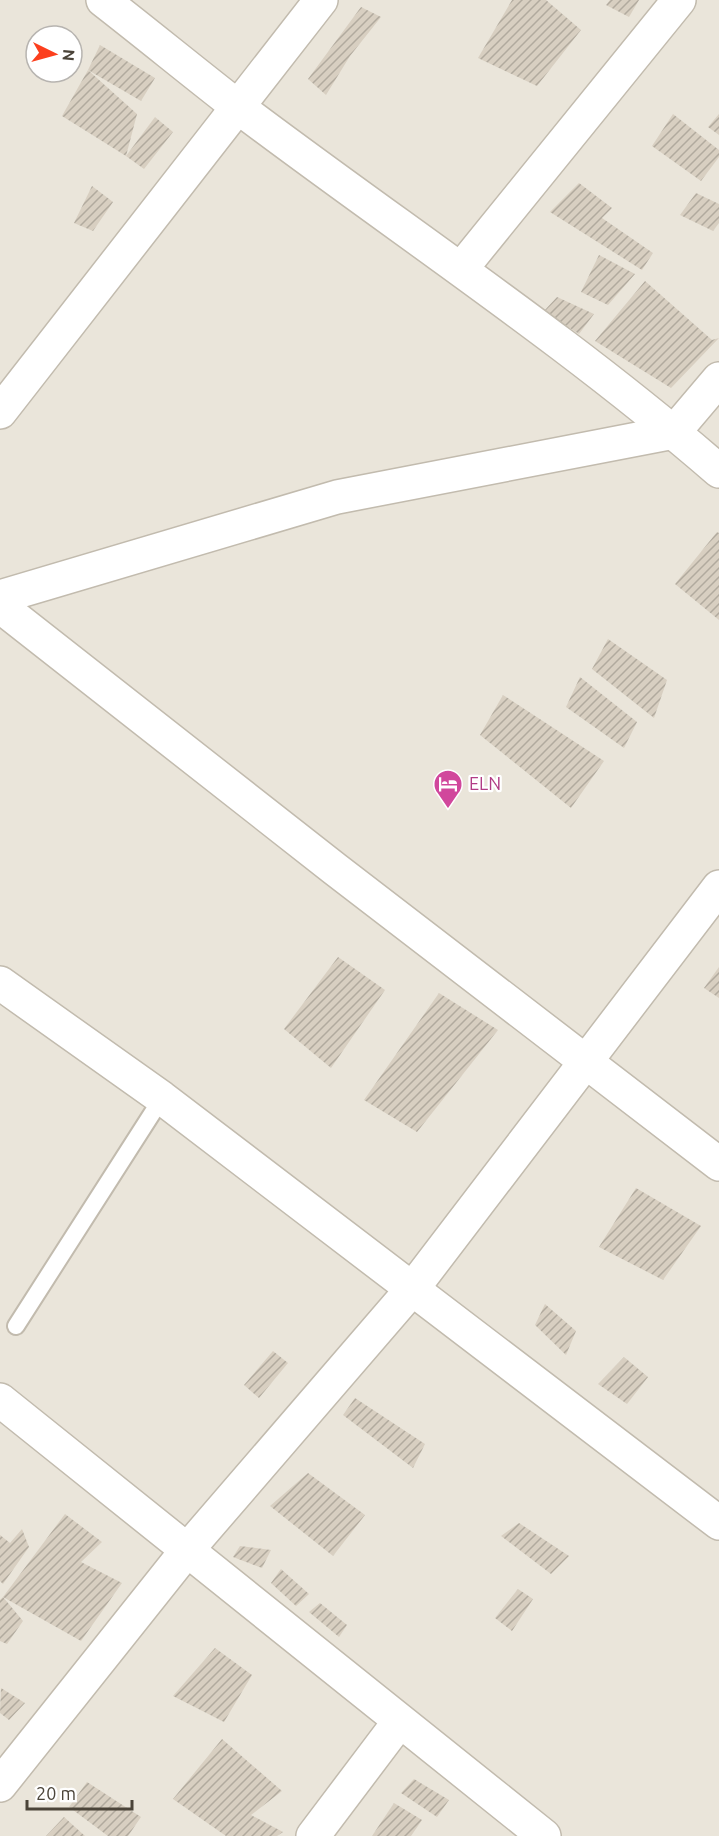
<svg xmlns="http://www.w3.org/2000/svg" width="719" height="1836" viewBox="0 0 719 1836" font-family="Ubuntu,sans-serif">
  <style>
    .residential { fill: #eae5da; fill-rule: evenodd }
    .building { fill: url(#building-hatch) }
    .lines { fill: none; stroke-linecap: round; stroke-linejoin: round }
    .lane-casing { stroke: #c2bbae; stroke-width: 20 }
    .street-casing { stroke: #c2bbae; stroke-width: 36 }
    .lane { stroke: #fff; stroke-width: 16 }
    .street { stroke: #fff; stroke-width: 33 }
    .labels { text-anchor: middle; stroke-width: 4.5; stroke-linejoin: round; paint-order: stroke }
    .hotel-label { font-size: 18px; fill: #b23c85; stroke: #fff; text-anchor: start }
  </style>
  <defs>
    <pattern id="building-hatch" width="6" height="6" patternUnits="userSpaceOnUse" patternTransform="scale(1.5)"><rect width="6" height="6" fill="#d8cfc1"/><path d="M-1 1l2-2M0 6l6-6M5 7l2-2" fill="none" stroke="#b1aa9e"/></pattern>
  </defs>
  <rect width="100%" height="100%" fill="#f6f3ec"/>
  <path class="residential" d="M0 0H719V1836H0ZM36 36H72V72H36Z"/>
  <g class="building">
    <path d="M512 0H546L581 30 537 86 478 58Z"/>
    <path d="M610 0H639L629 17 606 5Z"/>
    <path d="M361 7 381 17 350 56 326 95 308 79Z"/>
    <path d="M100 45 155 78 141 101 88 70Z"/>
    <path d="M88 70 137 114 126 156 62 116Z"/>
    <path d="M673 114 719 150V157L701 181 652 146Z"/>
    <path d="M719 114V135L708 127Z"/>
    <path d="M155 117 173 132 144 169 126 156Z"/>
    <path d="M579 183 612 208 602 218 653 253 642 270 550 212Z"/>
    <path d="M92 186 113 202 93 231 74 223Z"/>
    <path d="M696 193 719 204V223L713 231 680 215Z"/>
    <path d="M599 255 635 274 608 305 581 292Z"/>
    <path d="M645 281 712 340 719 338 671 388 595 341Z"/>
    <path d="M557 297 594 314 579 334 544 311Z"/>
    <path d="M717 532 719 533V620L675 584Z"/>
    <path d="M608 639 667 680 654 718 592 669Z"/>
    <path d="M580 677 637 722 624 748 566 707Z"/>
    <path d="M503 695 604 761 571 808 480 735Z"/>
    <path d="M338 957 385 990 331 1068 284 1029Z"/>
    <path d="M719 967V998L704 988Z"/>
    <path d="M439 993 498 1030 417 1132 364 1100Z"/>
    <path d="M636 1188 701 1226 663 1280 599 1247Z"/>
    <path d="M545 1304 576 1331 566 1355 535 1325Z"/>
    <path d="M273 1351 288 1363 259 1398 244 1385Z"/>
    <path d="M624 1357 648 1377 627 1404 598 1384Z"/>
    <path d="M355 1398 425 1444 413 1468 343 1415Z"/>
    <path d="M308 1473 365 1515 333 1556 270 1506Z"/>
    <path d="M65 1514 102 1542 81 1562 122 1583 81 1641 3 1597Z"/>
    <path d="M519 1523 569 1556 551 1574 501 1536Z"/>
    <path d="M22 1529 29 1547 3 1584 0 1581V1535L10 1543Z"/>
    <path d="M240 1546 271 1550 262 1568 233 1557Z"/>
    <path d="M281 1569 309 1594 296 1606 271 1583Z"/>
    <path d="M518 1589 533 1599 512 1631 495 1618Z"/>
    <path d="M3 1597 23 1621 7 1644 0 1641V1600Z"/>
    <path d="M320 1603 347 1625 339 1637 309 1612Z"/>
    <path d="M215 1648 252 1675 224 1722 173 1696Z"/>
    <path d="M1 1688 25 1703 9 1720 0 1713Z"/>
    <path d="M222 1739 282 1791 251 1815 283 1832 277 1836H226L173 1799Z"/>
    <path d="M414 1779 449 1800 437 1817 401 1793Z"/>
    <path d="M87 1782 141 1817 128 1836H108L69 1807Z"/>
    <path d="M394 1803 422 1820 411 1836H372Z"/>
    <path d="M64 1817 85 1836H46Z"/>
  </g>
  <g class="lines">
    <g class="lane-casing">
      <path id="lane" d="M16 1326 162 1098"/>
    </g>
    <g class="street-casing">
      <g id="street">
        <path d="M103 0C148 35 193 72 238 107 398 228 567 339 719 471"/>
        <path d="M461 269 679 0"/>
        <path d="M0 412 321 0"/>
        <path d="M0 597 337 497 674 432 719 379"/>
        <path d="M0 606 335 869 719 1164"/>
        <path d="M0 983 162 1098 719 1523"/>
        <path d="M0 1400 544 1836"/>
        <path d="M0 1785 188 1549 413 1288 719 887"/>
        <path d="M313 1836 399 1722"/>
      </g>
    </g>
    <use href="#lane" class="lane"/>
    <use href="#street" class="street"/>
  </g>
  <defs>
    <g id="hotel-pin" transform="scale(1.5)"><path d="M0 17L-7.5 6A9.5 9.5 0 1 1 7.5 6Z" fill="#d1479c" stroke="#fff"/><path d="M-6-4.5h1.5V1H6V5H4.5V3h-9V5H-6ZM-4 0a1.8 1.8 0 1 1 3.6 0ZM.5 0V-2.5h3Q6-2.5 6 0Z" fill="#fff"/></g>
  </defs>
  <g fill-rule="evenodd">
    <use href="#hotel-pin" x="448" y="784"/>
  </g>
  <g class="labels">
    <g class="hotel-label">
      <text x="469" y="790">ELN</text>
    </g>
  </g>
  <g transform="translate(54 54) rotate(95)"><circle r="28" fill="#ffffff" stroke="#b7b4b0" stroke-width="1.5"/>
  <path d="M0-4.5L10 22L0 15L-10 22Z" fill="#fc3f1d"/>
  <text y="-9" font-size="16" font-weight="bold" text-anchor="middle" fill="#4b4439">N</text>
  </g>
  <path d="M27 1800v9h105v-9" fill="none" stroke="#4b4439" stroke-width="3"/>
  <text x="36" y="1800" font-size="18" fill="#4b4439" stroke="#ffffff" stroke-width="4.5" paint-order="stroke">20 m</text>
</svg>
